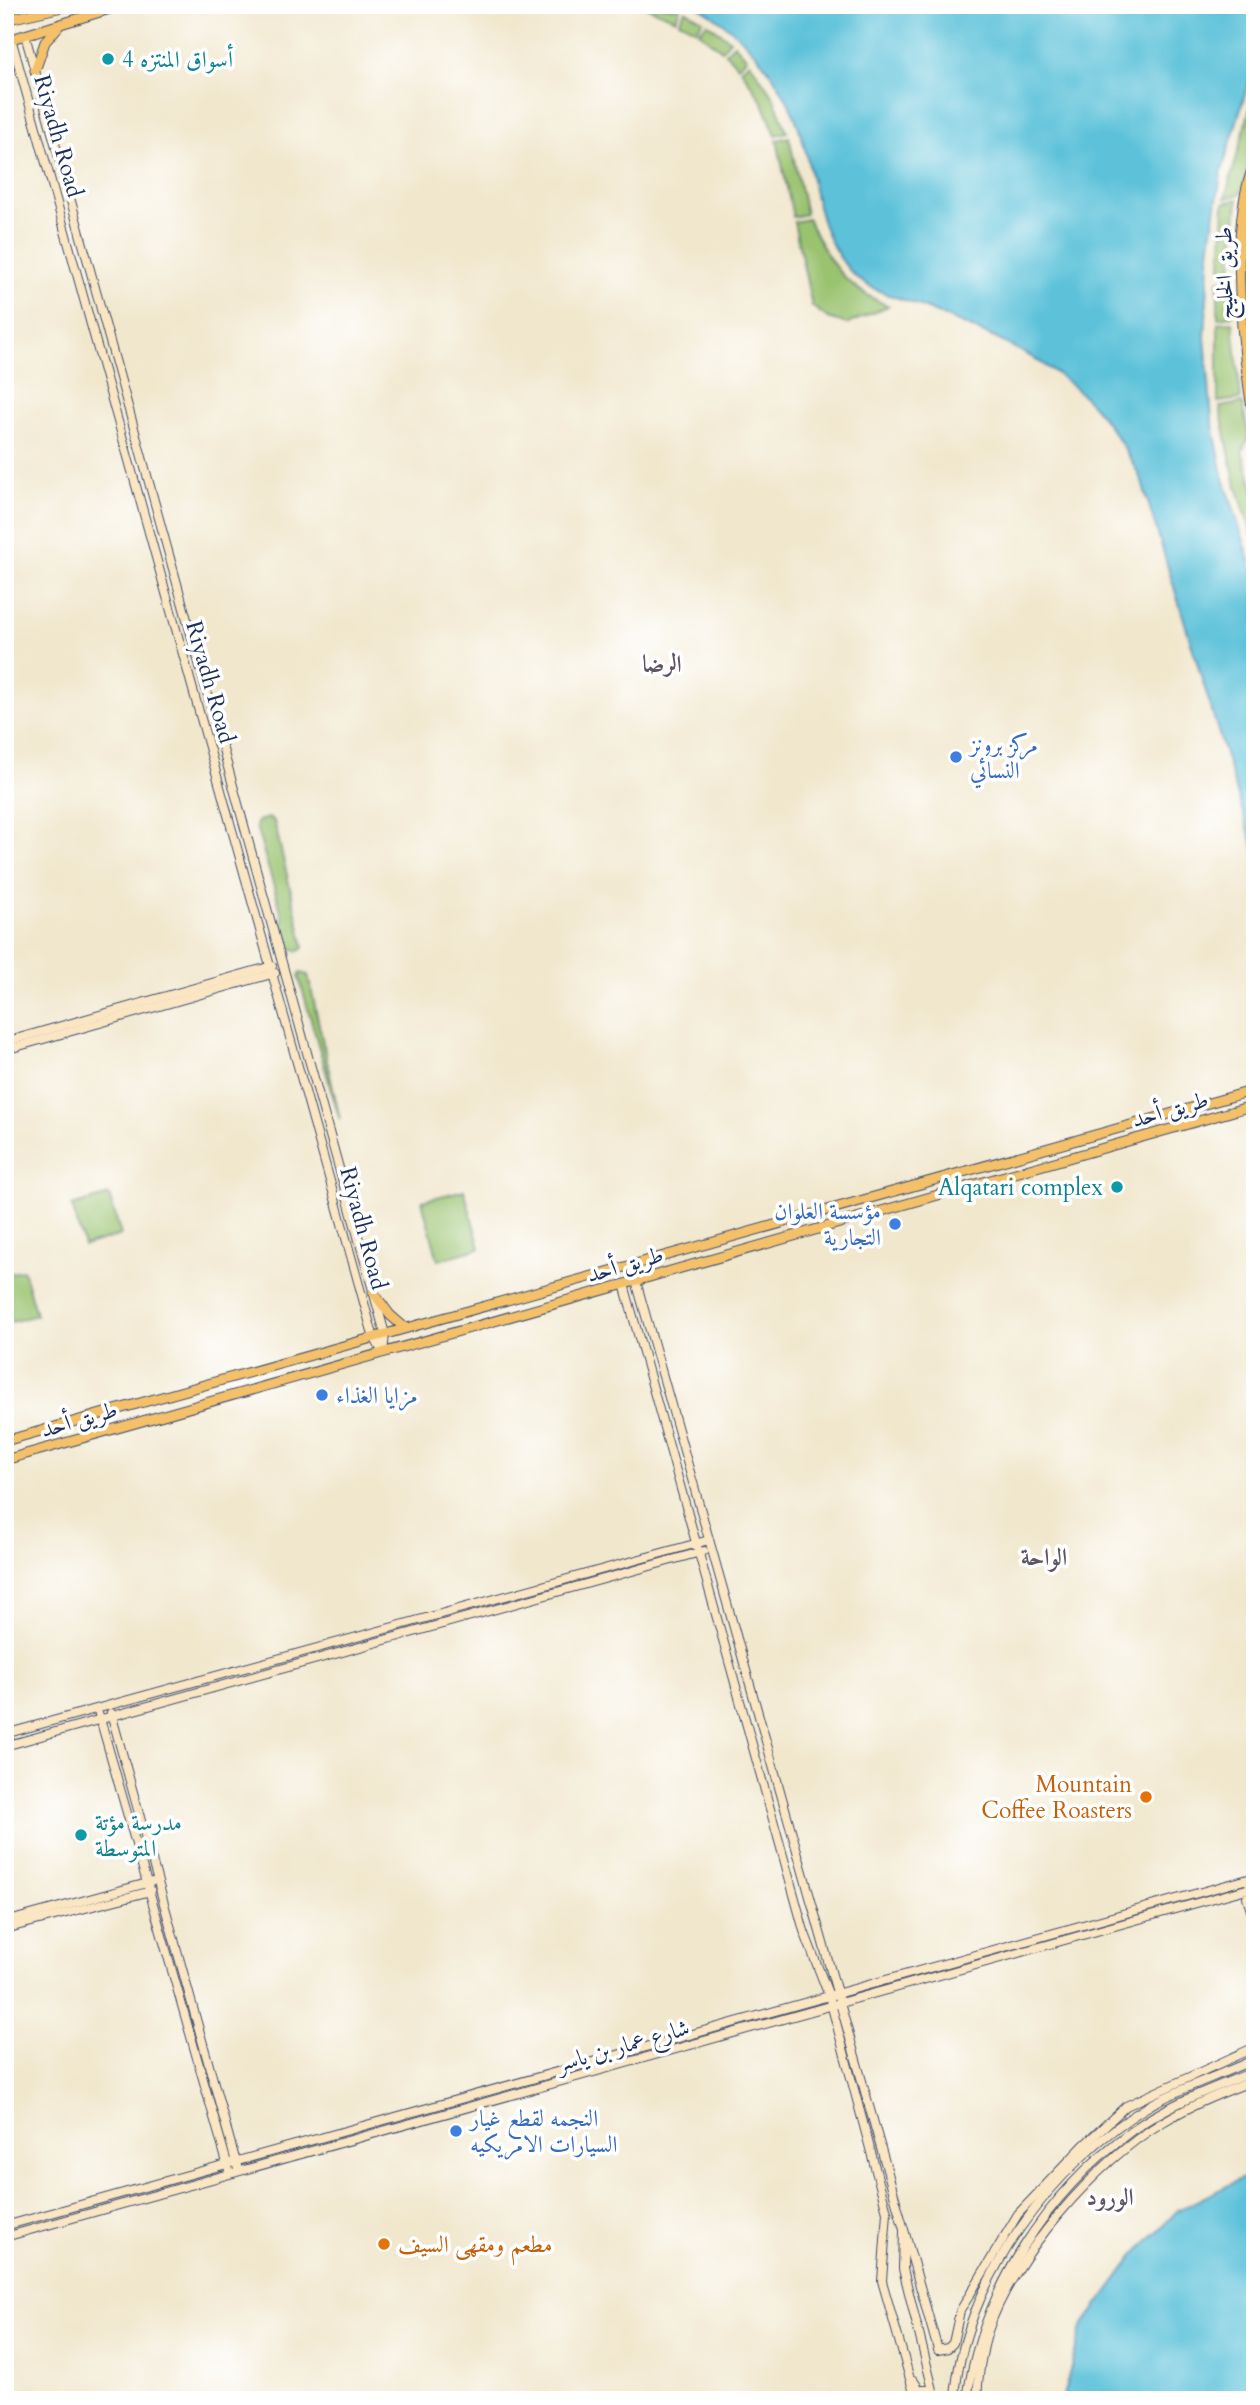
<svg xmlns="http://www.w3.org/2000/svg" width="1260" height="2405" viewBox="0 0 1260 2405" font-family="Cardo,Amiri,serif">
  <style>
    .green { fill: #9ac36f; stroke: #5a7966; stroke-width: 2 }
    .water { fill: #5cc1d9; stroke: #3c789c; stroke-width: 2 }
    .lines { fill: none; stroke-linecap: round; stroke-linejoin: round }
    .secondary-casing { stroke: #3b4b6f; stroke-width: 10 }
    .primary-casing { stroke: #3b4b6f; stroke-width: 11 }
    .secondary { stroke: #fbe6c3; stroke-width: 8 }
    .primary { stroke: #f4c16a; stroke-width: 9 }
    .culture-dot { fill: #0f9aa8; stroke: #fff; stroke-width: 2.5 }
    .shop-dot { fill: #3f7fe0; stroke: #fff; stroke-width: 2.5 }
    .food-dot { fill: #e8710a; stroke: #fff; stroke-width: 2.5 }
    .labels { text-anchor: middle; stroke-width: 7; stroke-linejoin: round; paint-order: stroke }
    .culture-label { font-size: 23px; fill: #0d838f; stroke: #fff; text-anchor: start }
    .street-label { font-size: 23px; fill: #1b2f5e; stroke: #fff }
    .shop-label { font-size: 23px; fill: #366cbe; stroke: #fff; text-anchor: start }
    .food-label { font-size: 23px; fill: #c56008; stroke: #fff; text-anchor: end }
    .neighbourhood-label { font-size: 24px; font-weight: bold; fill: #5f5564; stroke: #fff }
  </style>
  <rect width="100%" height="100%" fill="#fff"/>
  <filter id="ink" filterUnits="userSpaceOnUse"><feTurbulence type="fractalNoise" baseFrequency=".0143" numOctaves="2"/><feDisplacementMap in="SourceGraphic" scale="14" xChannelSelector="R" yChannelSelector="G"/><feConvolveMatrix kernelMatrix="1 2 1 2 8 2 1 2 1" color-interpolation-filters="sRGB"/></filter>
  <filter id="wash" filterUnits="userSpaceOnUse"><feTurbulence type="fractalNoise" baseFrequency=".00686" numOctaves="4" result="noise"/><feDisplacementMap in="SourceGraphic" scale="28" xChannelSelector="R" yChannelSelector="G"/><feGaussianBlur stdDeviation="1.57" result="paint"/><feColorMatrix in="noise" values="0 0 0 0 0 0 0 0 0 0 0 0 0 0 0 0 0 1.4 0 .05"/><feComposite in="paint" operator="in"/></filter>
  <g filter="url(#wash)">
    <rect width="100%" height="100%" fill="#f1e7cd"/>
    <g class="green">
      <path d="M641 5 680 8 676 19Z"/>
      <path d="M685 10 703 20 697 30 679 21Z"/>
      <path d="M707 23 730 40 722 50 699 32Z"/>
      <path d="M734 44 747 58 738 66 725 53Z"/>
      <path d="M750 62 774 98 787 132 776 135 763 103 741 69Z"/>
      <path d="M1255 92V148L1240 194 1225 198Z"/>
      <path d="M789 137 806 214 793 217 777 140Z"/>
      <path d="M1238 199 1232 271H1221L1224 203Z"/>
      <path d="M808 219C829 263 843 286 888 306L848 324 828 318 812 306 794 222Z"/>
      <path d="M1231 278 1232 316 1218 318V280Z"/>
      <path d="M1233 322 1241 399 1218 402V323Z"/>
      <path d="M1242 403 1249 437 1242 452 1255 492V544L1234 477 1220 407Z"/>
      <path d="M268 818 274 821 303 942 304 948 299 951C285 949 284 937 280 924L284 921 256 826 258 821Z"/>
      <path d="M300 973 308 975 340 1120 299 978Z"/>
      <path d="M464 1190 480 1248 438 1260 422 1201Z"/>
      <path d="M109 1195 121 1235 84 1246 72 1206Z"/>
      <path d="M23 1270 36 1315 8 1323 5 1275Z"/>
    </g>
    <g class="water">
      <path d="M696 5H1255V61L1221 174 1210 244 1205 337 1212 420 1223 475 1255 577V852L1141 479C1088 372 1027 351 923 307 899 297 869 292 851 272 814 230 816 184 801 134 783 78 746 34 696 5Z"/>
      <path d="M1255 2172V2400H1062L1082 2327 1134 2256 1178 2210Z"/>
    </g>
  </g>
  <g filter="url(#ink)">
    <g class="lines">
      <g class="secondary-casing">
        <g id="secondary">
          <path d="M6 20 373 1335 383 1353"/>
          <path d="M25 35 385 1334 383 1353"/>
          <path d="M5 1042 272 966"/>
          <path d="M5 1050 275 973"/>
          <path d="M636 1281 938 2350 948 2348 953 2343 960 2311 1018 2214 1083 2146 1126 2106 1255 2047"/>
          <path d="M624 1284 804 1931 829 1996 887 2212 882 2281 916 2400"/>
          <path d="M111 1713 237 2166"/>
          <path d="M99 1715 229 2170"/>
          <path d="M5 1734 709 1540"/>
          <path d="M5 1746 704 1551"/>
          <path d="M1247 1897 1255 1925"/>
          <path d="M5 1922 151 1882"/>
          <path d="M5 1929 151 1891"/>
          <path d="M5 2226 1248 1879 1255 1904"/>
          <path d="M904 2231 903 2269 933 2390H920L913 2380"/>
          <path d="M5 2237 1250 1888"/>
          <path d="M955 2400C961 2284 1054 2161 1152 2104 1185 2086 1221 2075 1255 2059"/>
          <path d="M967 2400C981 2292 1046 2193 1134 2129 1170 2103 1214 2088 1255 2071"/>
          <path d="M977 2400C978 2377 981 2353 988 2331 1012 2258 1096 2161 1163 2122 1191 2105 1224 2092 1255 2080"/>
        </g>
      </g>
      <g class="primary-casing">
        <g id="primary">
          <path d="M5 20 71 5"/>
          <path d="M5 41 123 5"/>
          <path d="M35 71 45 42 58 27"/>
          <path d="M1255 163C1227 224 1243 359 1255 426"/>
          <path d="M1255 246V292"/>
          <path d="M373 1292 390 1315 405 1328"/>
          <path d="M5 1441 1255 1090"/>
          <path d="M5 1460 1255 1105"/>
        </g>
      </g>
      <use href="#secondary" class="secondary"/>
      <use href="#primary" class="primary"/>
    </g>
  </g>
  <g class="culture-dot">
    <circle cx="108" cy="59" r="7"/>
    <circle cx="1117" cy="1187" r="7"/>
    <circle cx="81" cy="1835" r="7"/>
  </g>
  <g class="shop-dot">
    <circle cx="956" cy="757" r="7"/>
    <circle cx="895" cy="1224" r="7"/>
    <circle cx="322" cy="1395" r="7"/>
    <circle cx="456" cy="2131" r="7"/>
  </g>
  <g class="food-dot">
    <circle cx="1146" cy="1797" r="7"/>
    <circle cx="384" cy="2244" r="7"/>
  </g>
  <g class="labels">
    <g class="culture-label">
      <text x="122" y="67">أسواق المنتزه 4</text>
      <text x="1103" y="1195" text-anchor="end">Alqatari complex</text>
      <text x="95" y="1830">مدرسة مؤتة<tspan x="95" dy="26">المتوسطة</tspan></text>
    </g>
    <g class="street-label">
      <text transform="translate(59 136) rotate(74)" y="8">Riyadh Road</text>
      <text transform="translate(1224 273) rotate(-91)" y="8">طريق الخليج</text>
      <text transform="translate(211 682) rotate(74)" y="8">Riyadh Road</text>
      <text transform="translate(1170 1109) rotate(-16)" y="8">طريق أحد</text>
      <text transform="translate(364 1228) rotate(75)" y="8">Riyadh Road</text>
      <text transform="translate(625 1264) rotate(-16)" y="8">طريق أحد</text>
      <text transform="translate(79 1419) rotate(-16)" y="8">طريق أحد</text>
      <text transform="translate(623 2045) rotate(-16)" y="8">شارع عمار بن ياسر</text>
    </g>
    <g class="shop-label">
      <text x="970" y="752">مركز برونز<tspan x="970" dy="26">النسائي</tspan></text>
      <text x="881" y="1219" text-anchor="end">مؤسسة العلوان<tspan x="881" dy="26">التجارية</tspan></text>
      <text x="336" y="1403">مزايا الغذاء</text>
      <text x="470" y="2126">النجمه لقطع غيار<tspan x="470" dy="26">السيارات الامريكيه</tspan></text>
    </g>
    <g class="food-label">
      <text x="1132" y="1792">Mountain<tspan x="1132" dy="26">Coffee Roasters</tspan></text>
      <text x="398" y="2252" text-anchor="start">مطعم ومقهى السيف</text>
    </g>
    <g class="neighbourhood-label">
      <text x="662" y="672">الرضا</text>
      <text x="1044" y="1565">الواحة</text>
      <text x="1110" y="2205">الورود</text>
    </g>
  </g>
  <rect width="1260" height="2405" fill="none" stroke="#fff" stroke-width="28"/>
</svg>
